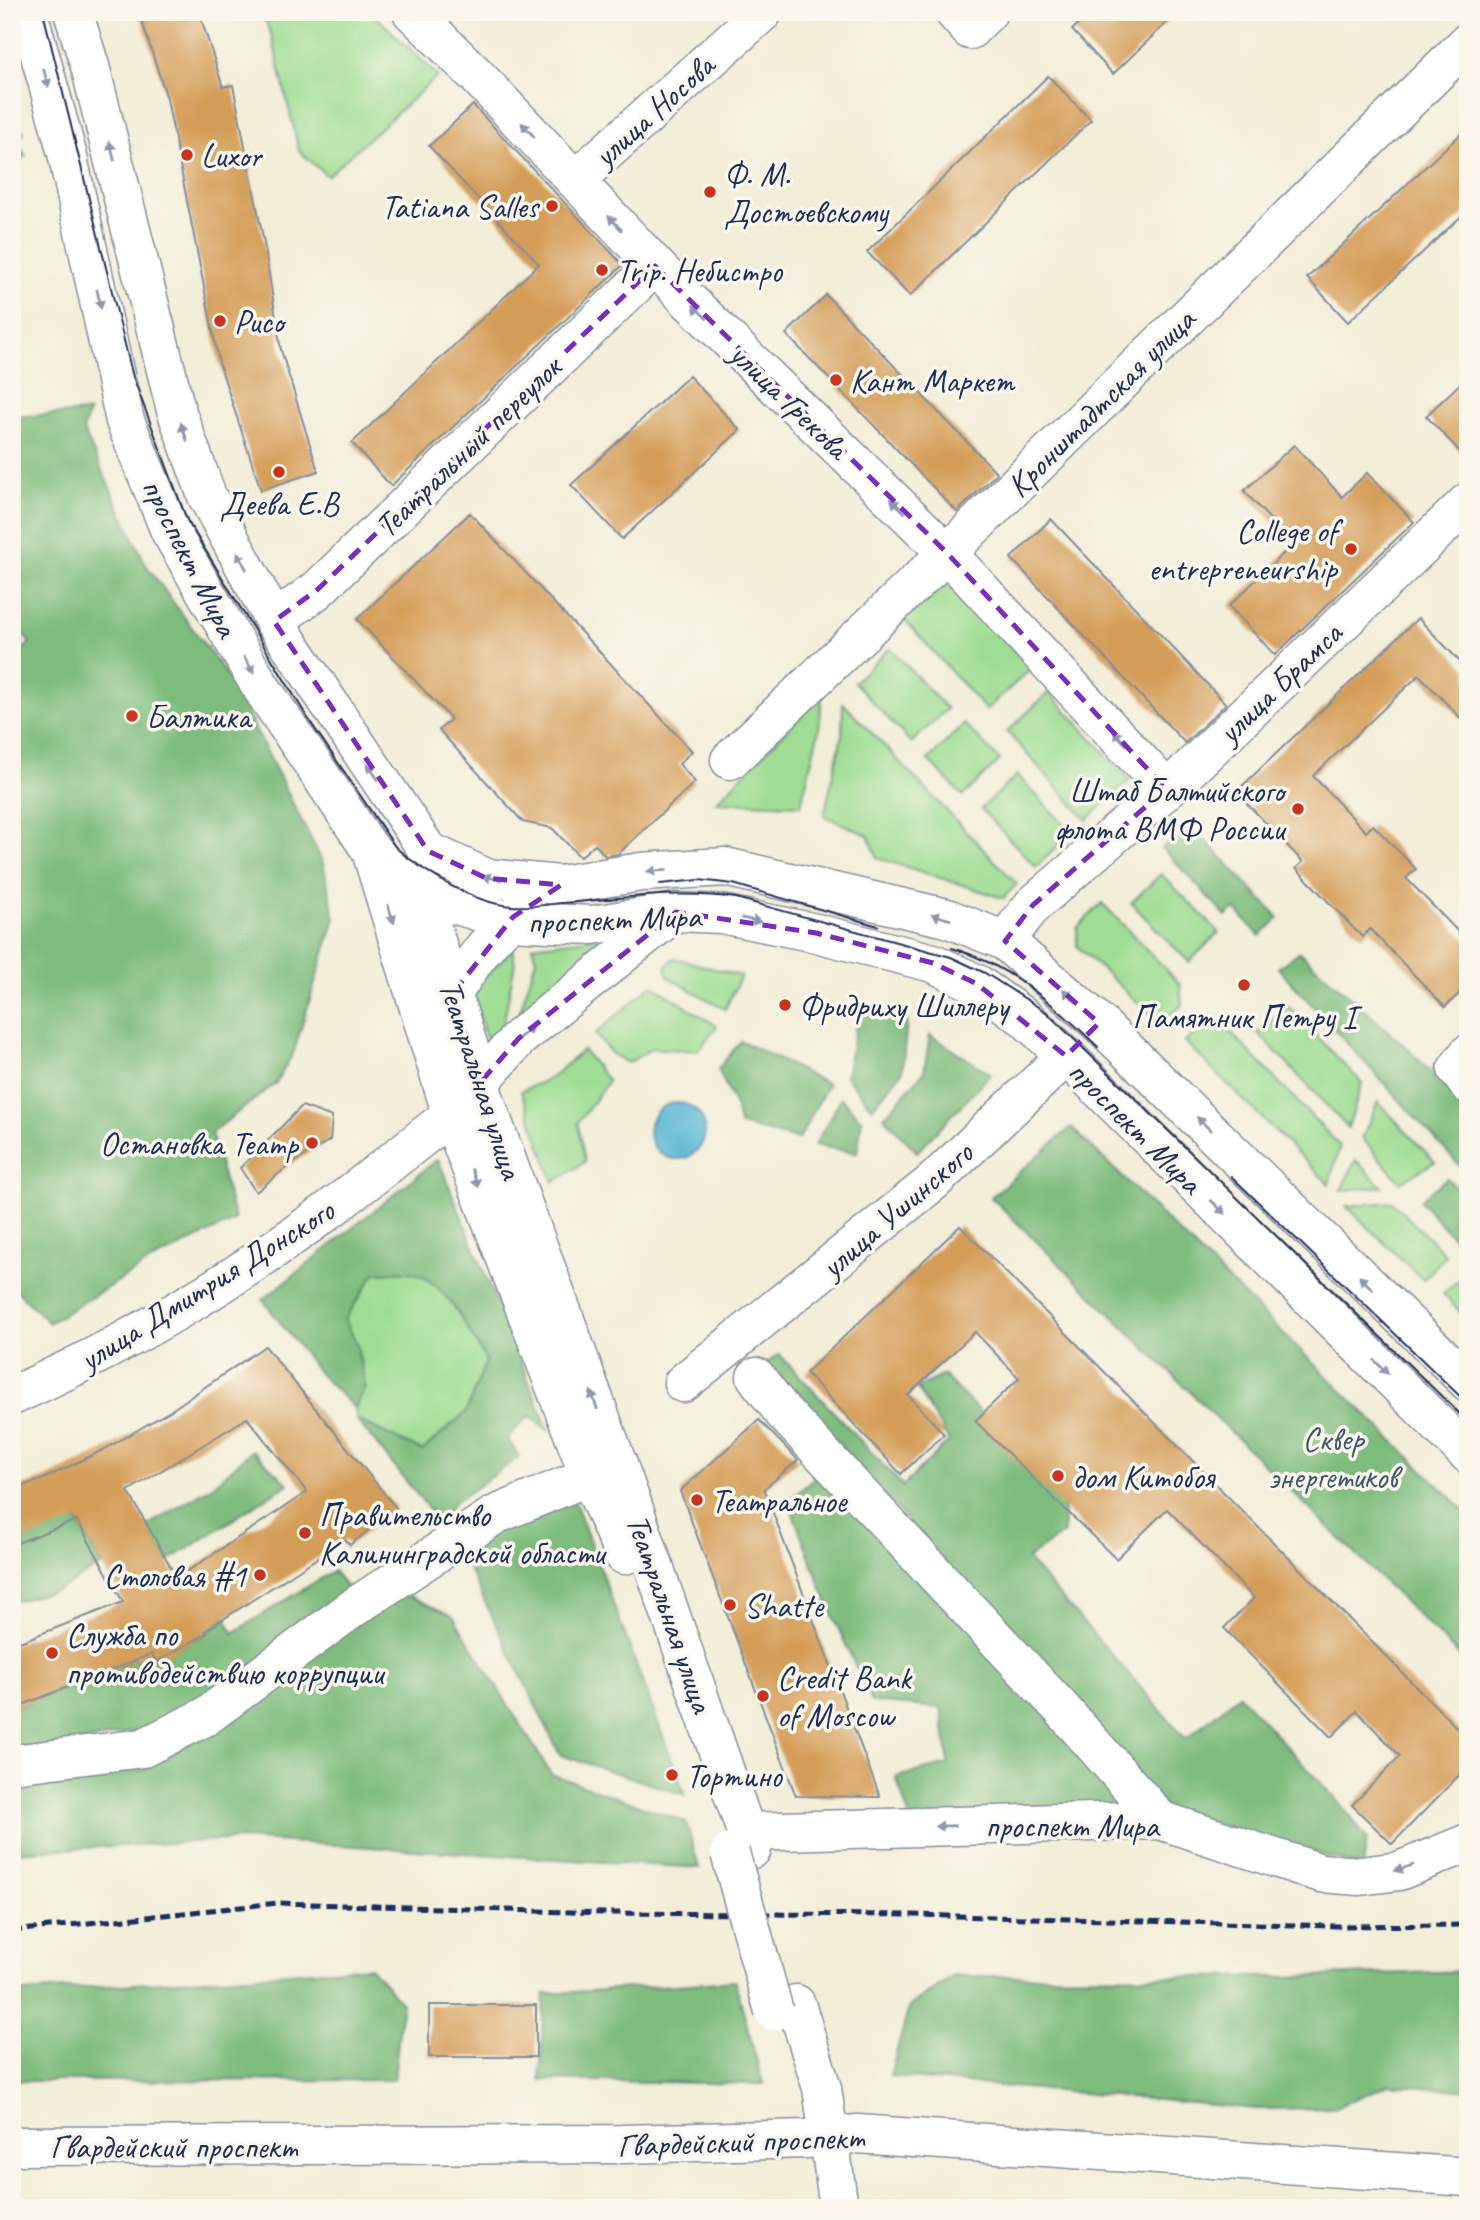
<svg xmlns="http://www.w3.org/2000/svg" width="1480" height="2220" viewBox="0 0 1480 2220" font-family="Caveat,sans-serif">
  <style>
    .green { fill: #9edd93; stroke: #5c8678; stroke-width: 2 }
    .forest { fill: #7ebc7d; stroke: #4c766e; stroke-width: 2 }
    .water { fill: #55b6d3; stroke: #387298; stroke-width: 2 }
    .building { fill: #d49d58; fill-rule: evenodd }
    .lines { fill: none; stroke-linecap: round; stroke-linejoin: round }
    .minor-casing { stroke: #868e9a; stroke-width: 41 }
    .major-casing { stroke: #868e9a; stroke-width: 41 }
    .minor { stroke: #fff; stroke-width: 38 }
    .major { stroke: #fff; stroke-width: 38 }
    .tram { stroke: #1b2f5e; stroke-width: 2 }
    .rail { stroke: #1b2f5e; stroke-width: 5; stroke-dasharray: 10 5; stroke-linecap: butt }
    .major-bridge-casing { stroke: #868e9a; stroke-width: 41; stroke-linecap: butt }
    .major-bridge { stroke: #fff; stroke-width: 38 }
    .oneway { fill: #8d97ae }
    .marked { fill: none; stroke: #7b2cbf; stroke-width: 5; stroke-dasharray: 14 9; stroke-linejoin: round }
    .poi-dot { fill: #c8321e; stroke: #fbf7ec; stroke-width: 2.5 }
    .labels { text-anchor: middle; stroke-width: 7; stroke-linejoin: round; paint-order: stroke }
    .street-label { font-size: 33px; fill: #1b2f5e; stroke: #fbf7ec }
    .poi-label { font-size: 33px; fill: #1b2f5e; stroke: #fbf7ec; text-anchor: start }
    .park-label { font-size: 33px; fill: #3c5a6b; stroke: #fbf7ec }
  </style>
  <rect width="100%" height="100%" fill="#fbf7ec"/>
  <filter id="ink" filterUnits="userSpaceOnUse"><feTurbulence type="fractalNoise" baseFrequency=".0143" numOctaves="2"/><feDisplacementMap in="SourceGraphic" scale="14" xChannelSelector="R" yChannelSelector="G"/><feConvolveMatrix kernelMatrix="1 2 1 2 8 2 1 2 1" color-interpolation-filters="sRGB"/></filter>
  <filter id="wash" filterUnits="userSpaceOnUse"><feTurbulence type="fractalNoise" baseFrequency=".00686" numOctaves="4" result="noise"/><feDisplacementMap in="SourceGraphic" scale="28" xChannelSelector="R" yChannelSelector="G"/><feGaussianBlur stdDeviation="1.57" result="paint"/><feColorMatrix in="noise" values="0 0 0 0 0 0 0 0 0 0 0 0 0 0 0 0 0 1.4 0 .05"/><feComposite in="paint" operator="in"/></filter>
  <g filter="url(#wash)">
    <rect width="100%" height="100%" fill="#f2edd7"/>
    <g class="green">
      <path d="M262 12H371L438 76 327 176 299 151 272 37Z"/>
      <path d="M938 580 964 595 1032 668 986 710 901 616Z"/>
      <path d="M890 648 947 709 911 743 854 682Z"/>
      <path d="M1049 692 1130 780 1087 820 1007 732Z"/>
      <path d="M822 694 819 729 801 805 716 802Z"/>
      <path d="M843 703 1017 884 1003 898 878 858 868 835 824 816 842 736Z"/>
      <path d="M964 724 1000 760 963 796 928 760Z"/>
      <path d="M1017 775 1072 833 1036 867 981 809Z"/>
      <path d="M1161 874 1219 932 1189 962 1131 903Z"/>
      <path d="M1102 903 1180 984 1182 1005 1161 1024 1077 946V928Z"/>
      <path d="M624 934 519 1015 536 959 532 946Z"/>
      <path d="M512 949 515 962 502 1031 488 1046 472 990Z"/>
      <path d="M674 958 741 976 725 1009 668 977 666 967Z"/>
      <path d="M652 985 717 1026 698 1051 652 1048 628 1063 613 1055 595 1034Z"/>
      <path d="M1288 1006 1362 1083 1348 1128 1258 1033Z"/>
      <path d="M1216 1017 1340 1146 1329 1184 1185 1042Z"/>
      <path d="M583 1050 608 1081 578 1123 585 1162 554 1182 521 1091 551 1078Z"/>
      <path d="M1378 1102 1435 1162 1400 1182 1362 1138Z"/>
      <path d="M1356 1160 1382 1187 1341 1190Z"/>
      <path d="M1392 1202 1446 1255 1423 1280 1346 1206Z"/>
      <path d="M375 1273C387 1273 402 1270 414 1273 445 1279 472 1336 486 1361L466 1412 422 1451 357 1420 355 1409 365 1386 345 1319Z"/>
      <path d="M1463 1276 1468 1281V1320L1443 1294Z"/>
    </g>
    <g class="forest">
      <path d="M89 412 83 430 146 565 231 681 323 863 335 918 294 1051 276 1083 211 1133 235 1220 153 1260 49 1323 12 1286V658L30 643 12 622V417Z"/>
      <path d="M1189 823 1279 918 1260 936 1235 909 1226 916 1162 848Z"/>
      <path d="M1299 952 1404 1045 1468 1109V1175L1278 968Z"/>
      <path d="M860 1006 907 1021 902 1072 872 1108 846 1076Z"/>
      <path d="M930 1035 991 1074 917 1152 884 1117 924 1072Z"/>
      <path d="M741 1041 828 1084 799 1139 739 1125 736 1108 718 1069Z"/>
      <path d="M841 1098 862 1120 857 1153 815 1145Z"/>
      <path d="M1071 1127 1468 1514V1664L991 1197Z"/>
      <path d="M438 1159 549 1431 529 1416 507 1438 519 1457 454 1503 440 1523 357 1420 422 1451 466 1412 486 1361C472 1336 444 1279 413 1273 402 1270 386 1273 375 1273L345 1319 357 1345 365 1386 355 1409 319 1373 263 1300Z"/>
      <path d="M1447 1178 1468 1200V1254L1420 1200Z"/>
      <path d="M779 1354 903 1486 949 1441 917 1388 943 1375 1063 1495 1064 1533 1027 1559 1186 1739 1239 1695 1341 1805 1367 1839 1363 1867 1167 1809 766 1364Z"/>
      <path d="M252 1450 288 1484 167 1562 147 1526 214 1485Z"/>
      <path d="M823 1471 1138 1807 910 1819 896 1777 949 1764 941 1708 872 1702 831 1612 788 1501Z"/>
      <path d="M575 1502 685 1795 560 1755 460 1551 505 1524Z"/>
      <path d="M76 1519 102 1565 58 1590 12 1602V1550L18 1542Z"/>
      <path d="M333 1571 352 1593 170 1725 12 1755V1709L152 1654 156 1661 207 1633 226 1617 233 1633Z"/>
      <path d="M399 1591 453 1616 551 1774 686 1822 699 1868 243 1839 12 1852V1782L144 1770 216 1727Z"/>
      <path d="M370 1967 402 2003 394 2080 12 2081V1993Z"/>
      <path d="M1468 1971V2091L1389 2084 1334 2108 1258 2109 890 2076 909 2007 953 1976 1287 1977Z"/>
      <path d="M735 1981 763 2084 540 2080 544 1994Z"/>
    </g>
    <g class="water">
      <path d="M12 119 24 133 14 142 26 155 12 167Z"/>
      <circle cx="677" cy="1131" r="28"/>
    </g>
    <g id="blocks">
      <g class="building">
        <path d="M139 12H199L223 87 233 85 264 243 281 350 318 471 261 490 219 363 167 99Z"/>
        <path d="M1091 12H1178L1113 74 1072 30Z"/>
        <path d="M1048 76 1091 120 910 296 867 252Z"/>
        <path d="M473 105 623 265 391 486 352 443 539 264 429 146Z"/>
        <path d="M1468 127V210L1348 322 1307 278Z"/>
        <path d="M826 295 997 473 957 512 786 334Z"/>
        <path d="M689 376 740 430 622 539 571 485Z"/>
        <path d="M1468 376V460L1426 416Z"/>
        <path d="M1294 445 1342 497 1367 473 1414 522 1275 655 1229 606 1293 544 1244 491Z"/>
        <path d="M470 513 692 751 679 764 695 782 618 854 605 856 595 844 580 857 552 828 523 822 439 730 451 719 357 619Z"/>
        <path d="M1051 519 1226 704 1185 743 1011 558Z"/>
        <path d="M1418 618 1468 670V726L1419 675 1313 776 1366 832 1373 825 1416 869 1406 878 1468 942V985L1445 1007 1370 929 1362 937 1296 868 1303 862 1236 792Z"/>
        <path d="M302 1106 332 1117 330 1140 287 1167 256 1192 240 1168Z"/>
        <path d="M960 1226 1468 1739V1766L1392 1844 1352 1805 1400 1756 1357 1711 1331 1737 1224 1628 1254 1598 1167 1509 1116 1559 975 1421 1019 1378 975 1332 908 1395 944 1434 901 1474 806 1373Z"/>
        <path d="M265 1346 396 1508 350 1545 345 1540 205 1631 207 1633 156 1662 152 1654 12 1709V1645L123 1602 77 1520 12 1545V1489L41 1480 105 1449 170 1411ZM247 1418 307 1492 177 1578 128 1491Z"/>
        <path d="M759 1420 798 1460 764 1489 880 1797 796 1796 680 1491Z"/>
        <rect x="429" y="2005" width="107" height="52"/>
      </g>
    </g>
  </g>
  <g filter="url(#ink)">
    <use href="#blocks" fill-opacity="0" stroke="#868e9a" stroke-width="2"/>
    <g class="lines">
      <g class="minor-casing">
        <g id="minor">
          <path d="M412 12 476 75 688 300 947 553 1166 789"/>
          <path d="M954 12 970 30 988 12"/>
          <path d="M575 180 763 12"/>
          <path d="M274 621 317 590 655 266"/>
          <path d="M730 760 947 553 1468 42"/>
          <path d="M1005 941 1033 905 1180 778 1468 502"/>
          <path d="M1468 1054 1457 1069 1468 1084"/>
          <path d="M756 1377 783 1412 1060 1707 1160 1820"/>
          <path d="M683 1383 933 1182 1066 1056"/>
          <path d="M12 1396C121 1347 229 1284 325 1213 368 1181 410 1147 452 1114"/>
          <path d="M12 1764 143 1748 205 1717 356 1606 495 1515 618 1464"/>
          <path d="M747 1832 1160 1820 1321 1873 1360 1876 1399 1871 1468 1843"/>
        </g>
      </g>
      <g class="major-casing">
        <g id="major">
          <path d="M28 12 67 153 125 421 170 531 259 684 370 849 399 878 424 895 509 921 592 925 676 912 721 914 816 933 933 963 977 984 1025 1018 1066 1056 1468 1454"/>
          <path d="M73 12 90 66 176 410 207 496 274 621 428 851 486 878 560 885 641 872 725 867 947 918 1005 941 1099 1023 1468 1382"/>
          <path d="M371 851 456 1129 589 1475 624 1555"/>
          <path d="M416 876 486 1103 634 1509 752 1849"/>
          <path d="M445 1006C467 970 491 931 526 908"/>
          <path d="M466 1098 519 1038 671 915"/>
          <path d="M796 2004 822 2088 839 2208"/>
          <path d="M12 2146 622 2144 806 2139 858 2134 1468 2177"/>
        </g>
      </g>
      <use href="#minor" class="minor"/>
      <use href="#major" class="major"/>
      <g class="tram">
        <path d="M43 12 133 377 187 520 309 720 396 848C426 873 470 902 511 906 532 908 554 903 575 902 630 897 682 890 736 898L951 957 985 973 1046 1012 1468 1422"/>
        <path d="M660 884 699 880 733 884 878 926"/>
        <path d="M952 948C1010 965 1055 1005 1098 1047"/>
        <path d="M1231 1176 1468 1404"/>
      </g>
      <path class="rail" d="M12 1931 278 1903 603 1913 915 1915 1335 1926 1468 1925"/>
      <g class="major-bridge-casing">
        <path id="major-bridge" d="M730 1853 774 2011"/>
      </g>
      <use href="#major-bridge" class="major-bridge"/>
    </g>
    <defs><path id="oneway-solid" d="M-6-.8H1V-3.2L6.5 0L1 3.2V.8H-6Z" transform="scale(1.75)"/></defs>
    <g class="oneway">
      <use href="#oneway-solid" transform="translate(46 78) rotate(75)"/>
      <use href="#oneway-solid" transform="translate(528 130) rotate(-133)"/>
      <use href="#oneway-solid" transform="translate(112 151) rotate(-104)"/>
      <use href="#oneway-solid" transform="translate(615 223) rotate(-133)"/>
      <use href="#oneway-solid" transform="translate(99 299) rotate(78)"/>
      <use href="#oneway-solid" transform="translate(700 312) rotate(-136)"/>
      <use href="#oneway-solid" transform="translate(184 432) rotate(-110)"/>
      <use href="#oneway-solid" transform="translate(898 506) rotate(-136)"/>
      <use href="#oneway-solid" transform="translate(242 561) rotate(-118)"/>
      <use href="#oneway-solid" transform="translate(249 665) rotate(60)"/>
      <use href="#oneway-solid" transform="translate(1120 738) rotate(-133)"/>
      <use href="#oneway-solid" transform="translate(373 772) rotate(-124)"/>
      <use href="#oneway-solid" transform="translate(657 871) rotate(177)"/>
      <use href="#oneway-solid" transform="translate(492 878) rotate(-169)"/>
      <use href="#oneway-solid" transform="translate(391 914) rotate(71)"/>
      <use href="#oneway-solid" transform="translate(941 917) rotate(-164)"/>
      <use href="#oneway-solid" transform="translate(751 920) rotate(11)"/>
      <use href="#oneway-solid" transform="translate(1070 996) rotate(-137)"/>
      <use href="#oneway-solid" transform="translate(525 1033) rotate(-40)"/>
      <use href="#oneway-solid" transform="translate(1204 1124) rotate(-136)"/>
      <use href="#oneway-solid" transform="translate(475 1178) rotate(69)"/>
      <use href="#oneway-solid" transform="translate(1218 1207) rotate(44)"/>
      <use href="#oneway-solid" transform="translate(1366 1283) rotate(-136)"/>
      <use href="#oneway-solid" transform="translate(1381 1367) rotate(45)"/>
      <use href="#oneway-solid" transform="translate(594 1400) rotate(-110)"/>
      <use href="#oneway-solid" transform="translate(945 1826) rotate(178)"/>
      <use href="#oneway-solid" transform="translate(1404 1868) rotate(162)"/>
    </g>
  </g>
  <path class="marked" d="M655 266 947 553 1166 789 1033 905 1005 941 1099 1023 1066 1056 977 984 933 963 816 933 676 912 519 1038 479 1084 453 993 513 917 561 885 486 878 428 851 274 621 317 590Z"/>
  <g class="poi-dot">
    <circle cx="187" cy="155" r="7"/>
    <circle cx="710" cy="192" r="7"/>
    <circle cx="552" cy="206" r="7"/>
    <circle cx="602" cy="270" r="7"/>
    <circle cx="220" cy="321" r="7"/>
    <circle cx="836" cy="380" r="7"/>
    <circle cx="279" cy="472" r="7"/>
    <circle cx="1351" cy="549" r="7"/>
    <circle cx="132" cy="716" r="7"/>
    <circle cx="1298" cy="809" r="7"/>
    <circle cx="1244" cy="985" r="7"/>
    <circle cx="785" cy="1005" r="7"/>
    <circle cx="312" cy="1143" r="7"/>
    <circle cx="1058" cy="1476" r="7"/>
    <circle cx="697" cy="1500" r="7"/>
    <circle cx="305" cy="1533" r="7"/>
    <circle cx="260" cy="1575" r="7"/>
    <circle cx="730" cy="1605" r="7"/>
    <circle cx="52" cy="1653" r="7"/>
    <circle cx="763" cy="1696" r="7"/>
    <circle cx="672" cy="1775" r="7"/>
  </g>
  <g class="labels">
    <g class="street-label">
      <text transform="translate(653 110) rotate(-42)" y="12">улица Носова</text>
      <text transform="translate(790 400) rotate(44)" y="12">улица Грекова</text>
      <text transform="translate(1100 402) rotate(-45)" y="12">Кронштадтская улица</text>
      <text transform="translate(467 446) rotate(-44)" y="12">Театральный переулок</text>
      <text transform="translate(191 557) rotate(63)" y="12">проспект Мира</text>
      <text transform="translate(1279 682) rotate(-44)" y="12">улица Брамса</text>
      <text transform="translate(614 918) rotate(-2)" y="12">проспект Мира</text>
      <text transform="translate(482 1079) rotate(72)" y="12">Театральная улица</text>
      <text transform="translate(1136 1126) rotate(45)" y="12">проспект Мира</text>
      <text transform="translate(896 1209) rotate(-41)" y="12">улица Ушинского</text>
      <text transform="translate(206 1284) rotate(-32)" y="12">улица Дмитрия Донского</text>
      <text transform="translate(671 1613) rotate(71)" y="12">Театральная улица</text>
      <text x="1072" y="1837">проспект Мира</text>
      <text transform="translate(741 2140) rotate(-2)" y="12">Гвардейский проспект</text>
      <text x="174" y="2158">Гвардейский проспект</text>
    </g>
    <g class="poi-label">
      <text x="201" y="167">Luxor</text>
      <text x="724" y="185">Ф. М.<tspan x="724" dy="38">Достоевскому</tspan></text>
      <text x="538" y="218" text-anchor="end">Tatiana Salles</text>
      <text x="616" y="282">Trip. Небистро</text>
      <text x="234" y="333">Рисо</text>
      <text x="850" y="392">Кант Маркет</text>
      <text x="279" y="515" text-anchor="middle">Деева Е.В</text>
      <text x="1337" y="542" text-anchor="end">College of<tspan x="1337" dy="38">entrepreneurship</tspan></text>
      <text x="146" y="728">Балтика</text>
      <text x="1284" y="802" text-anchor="end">Штаб Балтийского<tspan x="1284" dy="38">флота ВМФ России</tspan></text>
      <text x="799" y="1017">Фридриху Шиллеру</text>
      <text x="1244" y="1028" text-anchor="middle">Памятник Петру I</text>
      <text x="298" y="1155" text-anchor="end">Остановка Театр</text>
      <text x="1072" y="1488">дом Китобоя</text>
      <text x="711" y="1512">Театральное</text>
      <text x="319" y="1526">Правительство<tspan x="319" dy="38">Калининградской области</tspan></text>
      <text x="246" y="1587" text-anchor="end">Столовая #1</text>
      <text x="744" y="1617">Shatte</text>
      <text x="66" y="1646">Служба по<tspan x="66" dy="38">противодействию коррупции</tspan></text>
      <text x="777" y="1689">Credit Bank<tspan x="777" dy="38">of Moscow</tspan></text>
      <text x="686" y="1787">Тортино</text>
    </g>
    <g class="park-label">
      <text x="1333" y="1450">Сквер<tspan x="1333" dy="38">энергетиков</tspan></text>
    </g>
  </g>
  <rect width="1480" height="2220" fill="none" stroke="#fbf7ec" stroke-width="42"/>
</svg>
